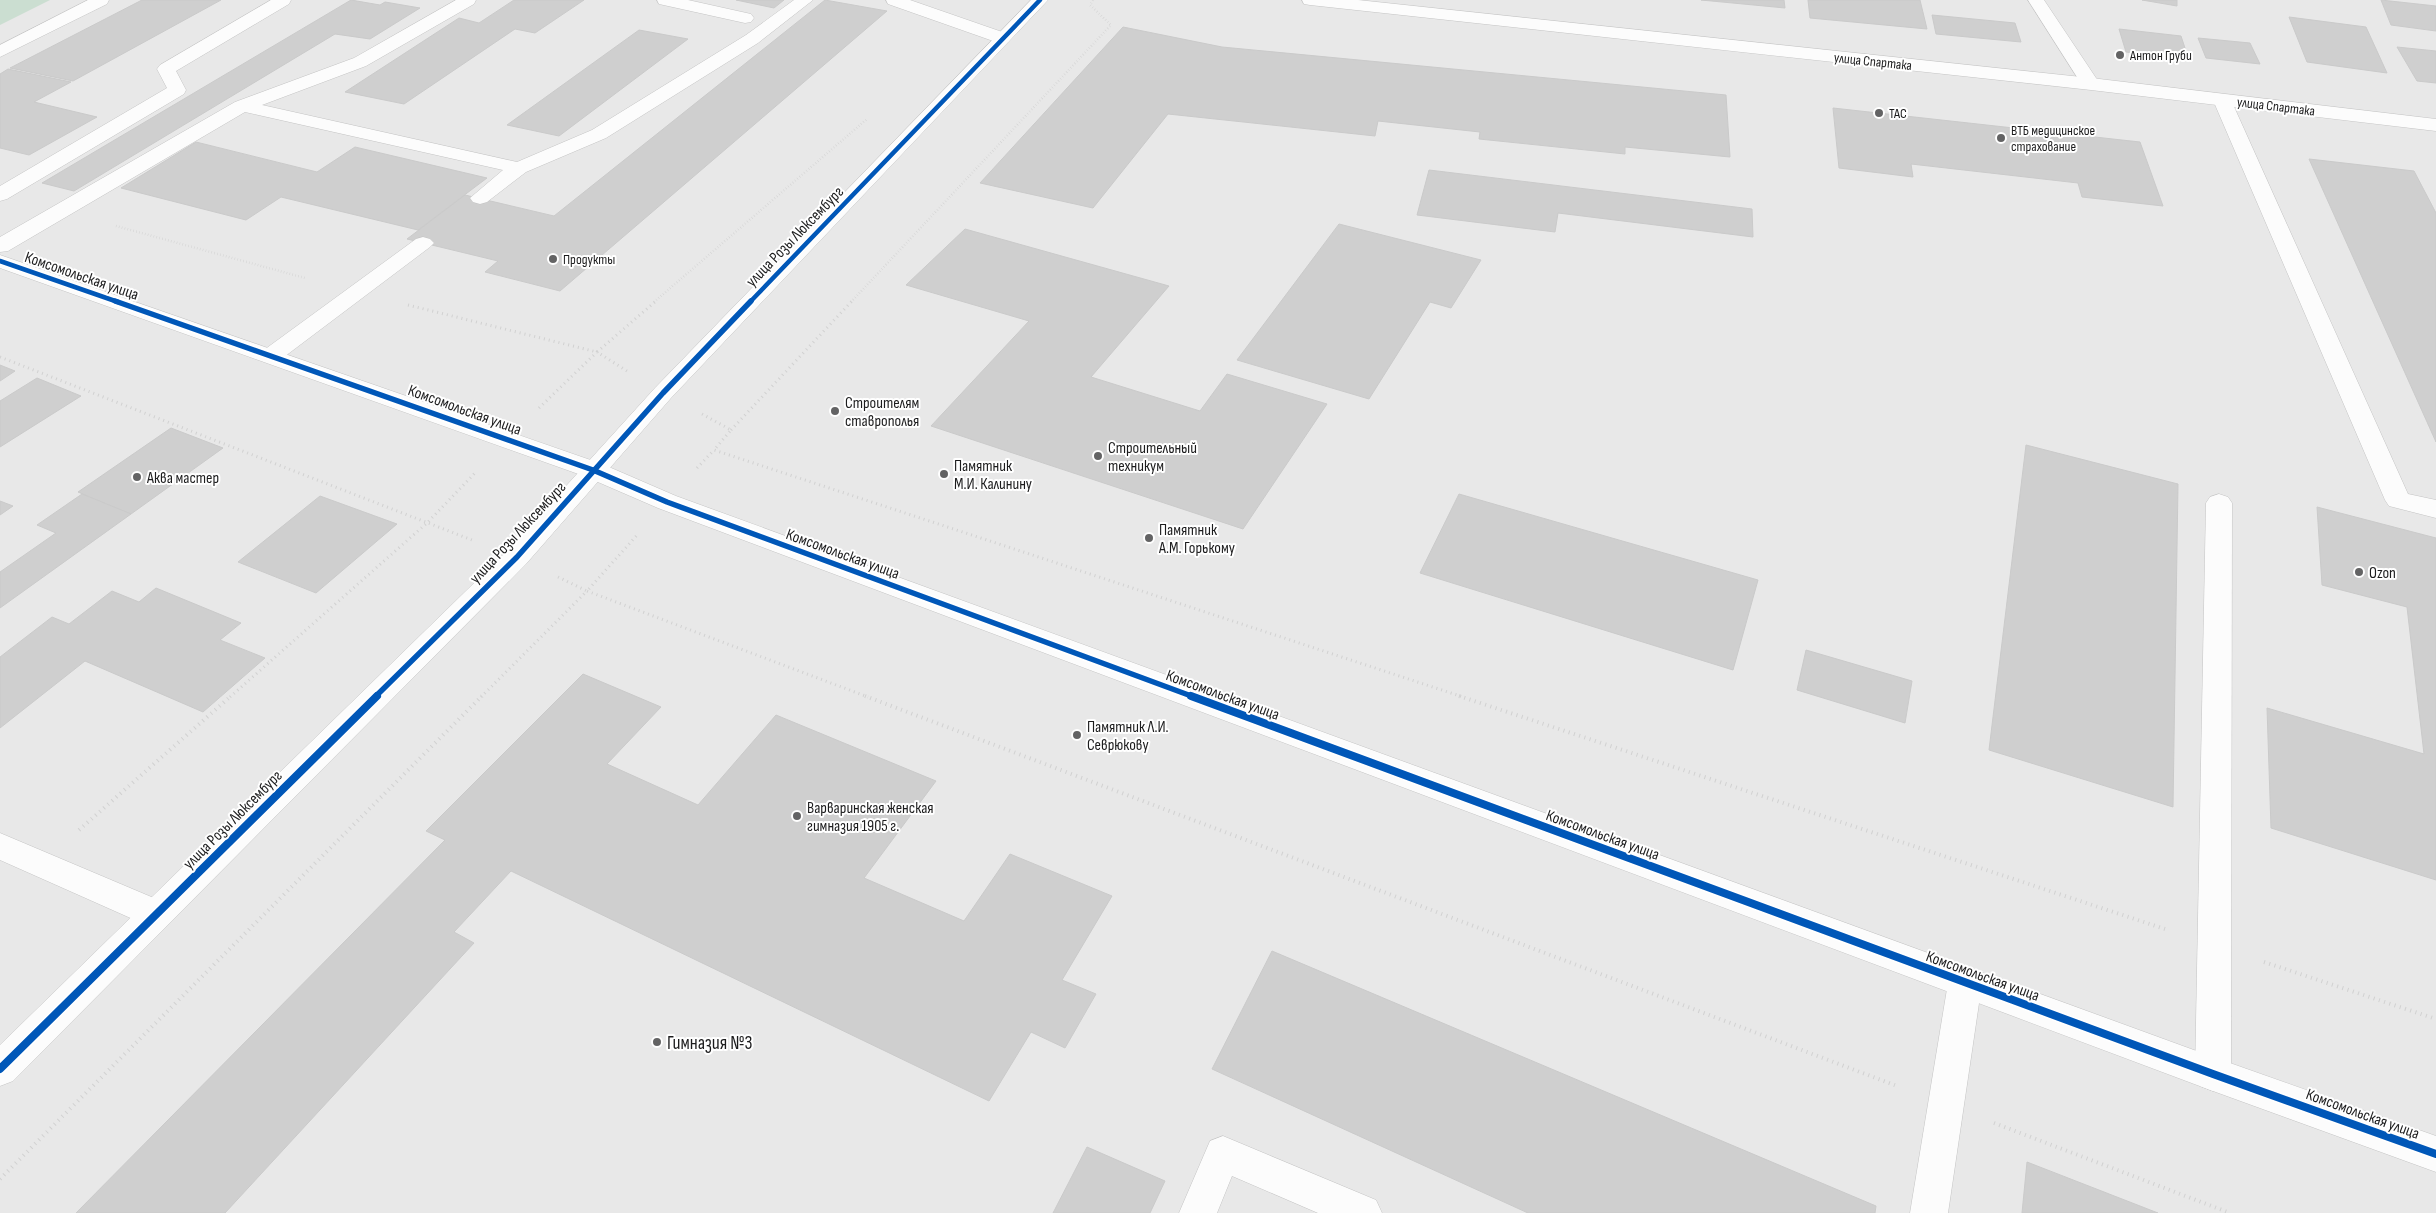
<svg xmlns="http://www.w3.org/2000/svg" width="2436" height="1213" viewBox="0 0 2436 1213" font-family="'Sofia Sans Condensed',sans-serif">
  <style>
    .green { fill: #cbded1 }
    .building { fill: #cfcfcf; stroke: #cacaca }
    .lines { fill: none; stroke-linecap: round; stroke-linejoin: round }
    .service-casing { stroke: #c4c4c4; stroke-width: 1 }
    .minor-casing { stroke: #c4c4c4; stroke-width: 1 }
    .tertiary-casing { stroke: #c4c4c4; stroke-width: 1 }
    .path-far2 { stroke: #d1d1d1; stroke-width: 2.5; stroke-dasharray: 0.5 2.5; stroke-linecap: butt }
    .path-far1 { stroke: #d1d1d1; stroke-width: 3; stroke-dasharray: 1 4; stroke-linecap: butt }
    .path { stroke: #d1d1d1; stroke-width: 4; stroke-dasharray: 1 4.5; stroke-linecap: butt }
    .service { fill: #fcfcfc; fill-rule: evenodd }
    .minor { fill: #fcfcfc; fill-rule: evenodd }
    .tertiary { fill: #fcfcfc; fill-rule: evenodd }
    .cycleway-far2-casing { stroke: #fff; stroke-width: 7 }
    .cycleway-far1-casing { stroke: #fff; stroke-width: 9 }
    .cycleway-casing { stroke: #fff; stroke-width: 11 }
    .cycleway-far2 { stroke: #0057b8; stroke-width: 4.5 }
    .cycleway-far1 { stroke: #0057b8; stroke-width: 5.5 }
    .cycleway { stroke: #0057b8; stroke-width: 8 }
    .poi-dot { fill: #636364; stroke: #fff; stroke-width: 2 }
    .labels { text-anchor: middle; stroke-width: 4; stroke-linejoin: round; paint-order: stroke }
    .far-poi-label { font-size: 14px; fill: #1c1c1d; stroke: #fff; text-anchor: start }
    .far-street-label { font-size: 14px; fill: #1c1c1d; stroke: #fff }
    .street-label { font-size: 16px; fill: #1c1c1d; stroke: #fff }
    .poi-label { font-size: 16px; fill: #1c1c1d; stroke: #fff; text-anchor: start }
    .near-poi-label { font-size: 19px; fill: #1c1c1d; stroke: #fff; text-anchor: start }
  </style>
  <rect width="100%" height="100%" fill="#e8e8e8"/>
  <path class="green" d="M0 0H50L0 25Z"/>
  <g class="building">
    <path d="M142 0H221L73 81 10 68Z"/>
    <path d="M351 0 380 5 385 2 420 8 370 39 335 34 74 191 42 183Z"/>
    <path d="M514 0H584L535 33 515 29 404 104 345 92 459 18 479 23Z"/>
    <path d="M736 0H784L774 8Z"/>
    <path d="M825 0 887 11 560 291 485 272 498 261 407 239 465 195 554 216Z"/>
    <path d="M1784 0 1785 8 1701 0Z"/>
    <path d="M1808 0H1920L1927 29 1810 18Z"/>
    <path d="M2142 0H2177V6Z"/>
    <path d="M2381 0 2436 6V31L2391 25Z"/>
    <path d="M1932 15 2015 23 2021 42 1936 34Z"/>
    <path d="M2289 17 2366 27 2387 73 2307 62Z"/>
    <path d="M1123 27 1222 47 1726 95 1730 157 1625 147V154L1479 139 1480 132 1378 121 1375 136 1168 114 1093 208 980 183Z"/>
    <path d="M2119 29 2181 36 2189 60 2126 52Z"/>
    <path d="M639 30 688 39 559 136 507 125Z"/>
    <path d="M2198 38 2250 43 2260 64 2206 58Z"/>
    <path d="M2397 47 2436 51V83L2417 81Z"/>
    <path d="M8 69 71 82 34 102 97 117 29 155 0 148V74Z"/>
    <path d="M1833 108 2140 142 2163 206 2082 197 2078 183 1911 164 1913 177 1839 168Z"/>
    <path d="M196 142 317 172 355 147 487 178 418 230 281 197 246 220 121 188Z"/>
    <path d="M2309 159 2414 171 2436 213V442Z"/>
    <path d="M1429 170 1752 209 1753 237 1558 213 1555 232 1417 215Z"/>
    <path d="M1339 224 1481 260 1451 308 1430 302 1369 399 1237 360Z"/>
    <path d="M965 229 1169 286 1091 377 1200 411 1227 374 1327 404 1243 529 931 426 1029 321 906 285Z"/>
    <path d="M0 365 15 371 0 381Z"/>
    <path d="M37 378 81 396 0 447V401Z"/>
    <path d="M171 428 223 448 131 514 78 492Z"/>
    <path d="M2026 445 2178 484 2173 807 1989 750Z"/>
    <path d="M82 494 131 514 0 608V572L56 533 37 525Z"/>
    <path d="M1459 494 1758 580 1733 670 1420 573Z"/>
    <path d="M320 496 397 524 316 593 238 562Z"/>
    <path d="M0 501 13 506 0 515Z"/>
    <path d="M2317 507 2436 538V880L2271 828 2267 708 2424 754 2407 607 2322 585Z"/>
    <path d="M156 588 241 623 220 640 265 658 203 712 85 661 0 728V657L52 617 69 624 112 591 139 602Z"/>
    <path d="M1806 650 1912 681 1905 723 1797 690Z"/>
    <path d="M583 674 661 707 607 764 698 805 776 715 936 781 864 878 964 921 1010 854 1112 896 1062 980 1096 994 1065 1048 1031 1032 989 1101 511 871 454 932 474 943 225 1213H76L445 840 426 831Z"/>
    <path d="M1272 951 1876 1206 1875 1213H1528L1212 1069Z"/>
    <path d="M1087 1147 1165 1181 1150 1213H1053Z"/>
    <path d="M2027 1162 2158 1213H2022Z"/>
  </g>
  <g class="lines">
    <g class="service-casing">
      <g id="service">
        <path d="M271 0H291L289 4 176 71 186 90 184 94 7 199 0 201V186L167 88 157 69 160 65Z"/>
        <path d="M456 0H476L474 4 366 66 262 105 517 162 592 130 746 35 794 0H813L758 43 606 138 526 172 487 202 480 204 473 202 470 198 503 170 245 112 8 251 0 252V237L235 102 354 58Z"/>
        <path d="M657 0H688L751 14 754 18 751 22 745 23 659 4Z"/>
        <path d="M886 0H910L1008 34 1011 38 1008 42H996L888 4Z"/>
        <path d="M2028 0H2044L2100 84 2098 88H2084Z"/>
        <path d="M2222 94 2229 96 2231 100 2408 494 2436 500V518L2389 506 2385 500 2213 100 2215 96Z"/>
        <path d="M423 237 430 239 434 243 430 247 280 360 272 362 264 360 260 355 264 350 416 239Z"/>
        <path d="M2219 494 2228 497 2232 503 2231 1074 2226 1086 2213 1091 2200 1086 2195 1074 2206 503 2210 497Z"/>
        <path d="M0 833 168 904 172 914 168 924 156 928 144 924 0 860Z"/>
        <path d="M1965 968 1977 972 1982 983 1948 1213H1910L1948 983 1953 972Z"/>
        <path d="M1223 1136 1376 1200 1382 1213H1318L1232 1176 1217 1213H1179L1210 1141Z"/>
      </g>
    </g>
    <g class="minor-casing">
      <g id="minor">
        <path d="M88 0H109L107 4 0 57V45Z"/>
        <path d="M1302 0H1358L2091 78 2436 119V131L2091 90 1310 5 1304 4Z"/>
        <path d="M0 255 602 464 676 496 2213 1057 2436 1136V1172L2213 1091 658 508 584 476 0 268Z"/>
      </g>
    </g>
    <g class="tertiary-casing">
      <path id="tertiary" d="M1031 0H1048L671 398 526 564 13 1081 0 1086V1045L508 550 655 388Z"/>
    </g>
    <g class="path-far2">
      <path d="M116 226 305 278"/>
      <path d="M654 302 867 119"/>
      <path d="M851 302 1111 25 1090 5 1093 0"/>
    </g>
    <g class="path-far1">
      <path d="M408 305 597 352 656 301"/>
      <path d="M0 357 472 540"/>
      <path d="M539 408 597 352 627 371"/>
      <path d="M702 414 731 430 714 450 1463 697"/>
      <path d="M731 430 852 301"/>
      <path d="M697 468 714 450"/>
      <path d="M558 577 587 591 638 534"/>
      <path d="M230 697 427 523 475 473"/>
      <path d="M481 697 587 591 868 697"/>
    </g>
    <g class="path">
      <path d="M865 696 1897 1086"/>
      <path d="M1459 696 2165 929"/>
      <path d="M79 830 231 696"/>
      <path d="M2264 962 2436 1019"/>
      <path d="M1994 1123 2230 1213"/>
      <path d="M0 1179 482 696"/>
    </g>
    <use href="#service" class="service"/>
    <use href="#minor" class="minor"/>
    <use href="#tertiary" class="tertiary"/>
    <g class="cycleway-far2-casing">
      <g id="cycleway-far2">
        <path d="M0 261 118 302"/>
        <path d="M750 302 1040 0"/>
      </g>
    </g>
    <g class="cycleway-far1-casing">
      <g id="cycleway-far1">
        <path d="M115 301 593 470 667 502 1194 697"/>
        <path d="M375 697 517 557 663 393 751 301"/>
      </g>
    </g>
    <g class="cycleway-casing">
      <g id="cycleway">
        <path d="M1191 696 2213 1074 2436 1154"/>
        <path d="M0 1069 377 696"/>
      </g>
    </g>
    <use href="#cycleway-far2" class="cycleway-far2"/>
    <use href="#cycleway-far1" class="cycleway-far1"/>
    <use href="#cycleway" class="cycleway"/>
  </g>
  <g class="poi-dot">
    <circle cx="2120" cy="55" r="5"/>
    <circle cx="1879" cy="113" r="5"/>
    <circle cx="2001" cy="138" r="5"/>
    <circle cx="553" cy="259" r="5"/>
    <circle cx="835" cy="411" r="5"/>
    <circle cx="1098" cy="456" r="5"/>
    <circle cx="944" cy="474" r="5"/>
    <circle cx="137" cy="477" r="5"/>
    <circle cx="1149" cy="538" r="5"/>
    <circle cx="2359" cy="572" r="5"/>
    <circle cx="1077" cy="735" r="5"/>
    <circle cx="797" cy="816" r="5"/>
    <circle cx="657" cy="1042" r="5"/>
  </g>
  <g class="labels">
    <g class="far-poi-label">
      <text x="2130" y="60">Антон Груби</text>
      <text x="1889" y="118">ТАС</text>
      <text x="2011" y="135">ВТБ медицинское<tspan x="2011" dy="16">страхование</tspan></text>
      <text x="563" y="264">Продукты</text>
    </g>
    <g class="far-street-label">
      <text transform="translate(1873 61) rotate(6)" y="5">улица Спартака</text>
      <text transform="translate(2276 106) rotate(7)" y="5">улица Спартака</text>
    </g>
    <g class="street-label">
      <text transform="translate(794 236) rotate(-46)" y="6">улица Розы Люксембург</text>
      <text transform="translate(82 275) rotate(19)" y="6">Комсомольская улица</text>
      <text transform="translate(465 409) rotate(20)" y="6">Комсомольская улица</text>
      <text transform="translate(517 532) rotate(-47)" y="6">улица Розы Люксембург</text>
      <text transform="translate(843 553) rotate(20)" y="6">Комсомольская улица</text>
      <text transform="translate(1223 694) rotate(20)" y="6">Комсомольская улица</text>
      <text transform="translate(232 819) rotate(-45)" y="6">улица Розы Люксембург</text>
      <text transform="translate(1603 834) rotate(20)" y="6">Комсомольская улица</text>
      <text transform="translate(1983 975) rotate(20)" y="6">Комсомольская улица</text>
      <text transform="translate(2363 1113) rotate(20)" y="6">Комсомольская улица</text>
    </g>
    <g class="poi-label">
      <text x="845" y="408">Строителям<tspan x="845" dy="18">ставрополья</tspan></text>
      <text x="1108" y="453">Строительный<tspan x="1108" dy="18">техникум</tspan></text>
      <text x="954" y="471">Памятник<tspan x="954" dy="18">М.И. Калинину</tspan></text>
      <text x="147" y="483">Аква мастер</text>
      <text x="1159" y="535">Памятник<tspan x="1159" dy="18">А.М. Горькому</tspan></text>
      <text x="2369" y="578">Ozon</text>
      <text x="1087" y="732">Памятник Л.И.<tspan x="1087" dy="18">Севрюкову</tspan></text>
      <text x="807" y="813">Варваринская женская<tspan x="807" dy="18">гимназия 1905 г.</tspan></text>
    </g>
    <g class="near-poi-label">
      <text x="667" y="1049">Гимназия №3</text>
    </g>
  </g>
</svg>
